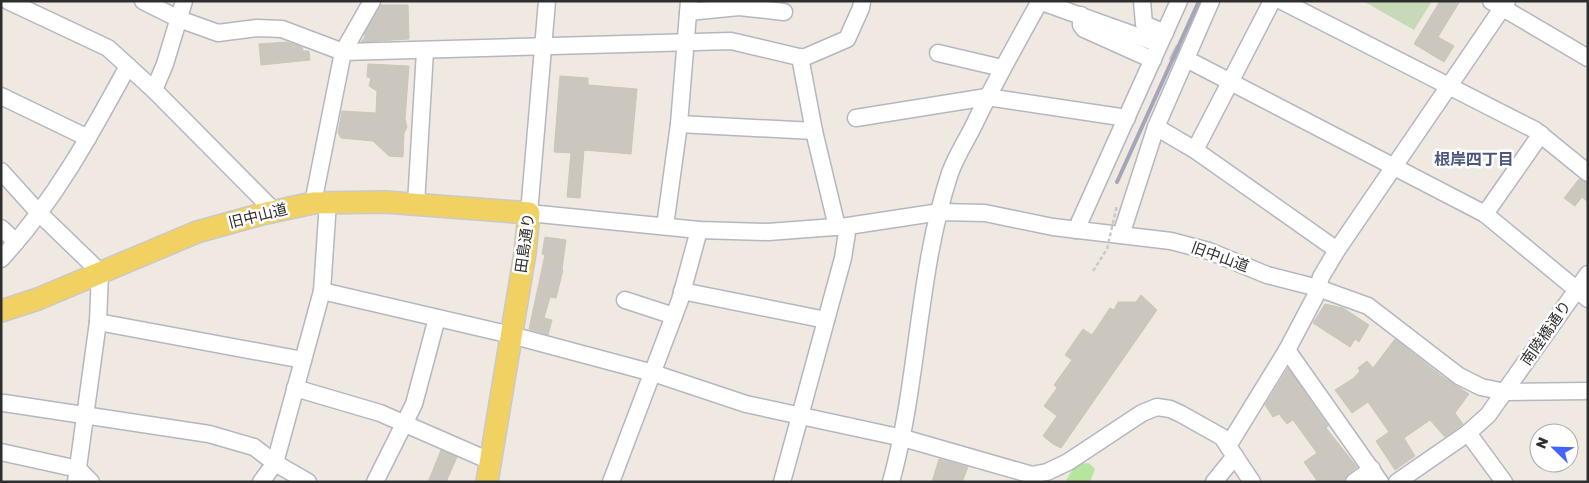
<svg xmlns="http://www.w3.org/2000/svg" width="1589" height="483" viewBox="0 0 1589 483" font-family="'Golos Text','Noto Sans JP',sans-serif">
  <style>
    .green { fill: #b6e59e }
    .cemetery { fill: #c8d9b8 }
    .building { fill: #cbc7bf; stroke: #cbc5ba }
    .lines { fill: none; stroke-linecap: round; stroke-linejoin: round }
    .minor-tunnel { stroke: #c8c4bd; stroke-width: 16; stroke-dasharray: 16 8; stroke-linecap: butt }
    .minor-casing { stroke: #b4b7c1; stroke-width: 19 }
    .major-casing { stroke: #c9c9c9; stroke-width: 24 }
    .path { stroke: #c9c9c9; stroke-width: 2.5; stroke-dasharray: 4 2.5; stroke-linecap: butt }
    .minor { stroke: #fff; stroke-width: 16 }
    .major { stroke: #f2d163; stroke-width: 21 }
    .rail { stroke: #a3a6b8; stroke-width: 4 }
    .path-bridge { stroke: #c9c9c9; stroke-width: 2.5; stroke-dasharray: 4 2.5; stroke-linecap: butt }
    .labels { text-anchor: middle; stroke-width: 5; stroke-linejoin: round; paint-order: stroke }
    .street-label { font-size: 15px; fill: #2e2e2e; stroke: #fff }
    .neighbourhood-label { font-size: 16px; font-weight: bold; fill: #4d5680; stroke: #fff }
  </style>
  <rect width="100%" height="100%" fill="#efe9e1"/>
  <path class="green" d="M1089 463 1095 469 1090 482H1065L1076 464Z"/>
  <path class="cemetery" d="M1363 1H1432L1414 30Z"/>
  <g class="building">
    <path d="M1440 1H1460L1438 37 1454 46 1444 62 1414 44Z"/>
    <path d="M381 5H408L409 39 361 42 365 37V33Z"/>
    <path d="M287 42 302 47 303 51H309L310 60 261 65 259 44Z"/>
    <path d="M368 64 409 66 405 119 407 127 404 133 403 157 389 156 373 141 341 138 338 133 342 111 376 113 377 91 369 86 371 78 367 77Z"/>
    <path d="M560 76 588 78V85L637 89 631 154 584 150 580 198 567 197 571 153 554 152Z"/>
    <path d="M1579 179 1588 183V202L1582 197 1575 206 1564 198Z"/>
    <path d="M545 237 566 240 562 269 563 270 556 298 550 297 544 318 552 320 548 335 529 329 545 255 542 254Z"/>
    <path d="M1141 295 1157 310 1061 448 1053 444 1043 436 1057 416 1044 406 1057 388 1054 385 1072 360 1065 355 1083 329 1092 335 1110 308 1114 310 1118 302H1136Z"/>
    <path d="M1325 304 1343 308 1369 325 1359 342 1355 339 1350 347 1313 323Z"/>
    <path d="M1395 339 1443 377 1469 394 1455 413 1463 424 1445 437 1430 420 1404 438 1415 456 1395 470 1376 441 1389 432 1368 402 1352 413 1335 390 1354 378 1360 371 1358 368 1367 361 1373 368Z"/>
    <path d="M1288 368 1328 426 1326 428 1357 467 1348 474 1344 482H1318L1304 462 1317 453 1293 420 1287 424 1279 414 1273 417 1265 405Z"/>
    <path d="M441 450 457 457 446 482H428Z"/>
    <path d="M939 459 968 467 962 482H932Z"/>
  </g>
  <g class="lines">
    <path class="minor-tunnel" d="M1151 41 1194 63"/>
    <g class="minor-casing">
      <g id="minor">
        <path d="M8 1 108 48 154 90 274 211"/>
        <path d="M143 1 179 19 218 33 257 28 282 29 343 52 731 41 803 58 847 39 861 8 862 1"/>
        <path d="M547 1 529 213 699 230 768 232 848 226 940 212 985 213 1053 227 1171 241 1209 251 1267 275 1318 288 1368 306 1459 376 1481 387 1505 392 1588 391"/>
        <path d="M1039 1 1151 41"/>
        <path d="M1142 1 1144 24 1165 33"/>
        <path d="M1282 1 1535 130 1588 173"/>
        <path d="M1491 1 1588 58"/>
        <path d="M688 12 739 7 784 12"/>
        <path d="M1081 15V25L1084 29 1153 60"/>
        <path d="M938 53 1002 68"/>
        <path d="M800 57 814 131 837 227"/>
        <path d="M1194 63 1485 214 1588 299"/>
        <path d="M154 90 165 64 184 1"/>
        <path d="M1 96 88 138"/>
        <path d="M856 118 987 97 1127 118"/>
        <path d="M679 124 814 131"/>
        <path d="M1156 127 1195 150 1337 250"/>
        <path d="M1195 150 1272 1"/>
        <path d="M1 171 39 213 100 272 98 322 76 482"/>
        <path d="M313 203 343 52 372 1"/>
        <path d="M416 204 425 51"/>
        <path d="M1485 214 1541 134"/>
        <path d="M665 226 679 124 689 1"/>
        <path d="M1 228 16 242"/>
        <path d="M1076 230 1179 1"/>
        <path d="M1121 235 1156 127 1211 1"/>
        <path d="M1 259C54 202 91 134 128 66"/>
        <path d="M322 291 511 335 653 373 746 404 903 438 1032 475 1047 472 1068 462 1142 413 1157 407 1170 409 1181 414 1222 437 1252 482"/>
        <path d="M682 291 826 320"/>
        <path d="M625 300 674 316"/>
        <path d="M98 322 303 360"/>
        <path d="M1287 350 1380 482"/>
        <path d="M295 388 380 413 490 461"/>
        <path d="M4 403 209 434 254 447 275 463 308 482"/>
        <path d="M1468 433 1504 482"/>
        <path d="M1228 446 1287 350 1315 297 1321 277 1337 250 1507 1"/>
        <path d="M1 452 78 469 91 482"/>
        <path d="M261 482 275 463 322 291 328 202"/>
        <path d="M375 482 414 404 437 318"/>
        <path d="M611 482 680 300 699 230"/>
        <path d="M782 482 843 258 848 226"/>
        <path d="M891 482C919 381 917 273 950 173 956 156 966 141 974 125 994 83 1017 42 1040 1"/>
        <path d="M1214 482 1235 456"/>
        <path d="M1354 482 1372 469"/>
        <path d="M1397 482 1468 433 1488 415 1588 274"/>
      </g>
    </g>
    <g class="major-casing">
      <path id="major" d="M1 311 38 299 197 232 262 214 313 203 385 202 529 213 525 253 487 482"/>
    </g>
    <path class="path" d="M1093 271 1107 249"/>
    <use href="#minor" class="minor"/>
    <use href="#major" class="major"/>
    <path class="rail" d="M1117 182 1199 1"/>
    <path class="path-bridge" d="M1107 249 1117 205"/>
  </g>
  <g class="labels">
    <g class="street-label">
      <text transform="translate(258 216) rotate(-14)" y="5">旧中山道</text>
      <text transform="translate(525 243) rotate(-82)" y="5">田島通り</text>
      <text transform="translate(1220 257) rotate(20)" y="5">旧中山道</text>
      <text transform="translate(1546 333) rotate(-55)" y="5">南陸橋通り</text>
    </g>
    <g class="neighbourhood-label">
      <text x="1474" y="165">根岸四丁目</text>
    </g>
  </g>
  <rect width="1589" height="483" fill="none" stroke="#2e2e2e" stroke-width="5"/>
  <g transform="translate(1554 448) rotate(293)"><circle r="24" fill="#ffffff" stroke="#ababab"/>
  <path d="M0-4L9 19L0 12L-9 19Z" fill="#4264fb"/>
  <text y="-8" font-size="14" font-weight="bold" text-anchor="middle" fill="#2e2e2e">N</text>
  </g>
</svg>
